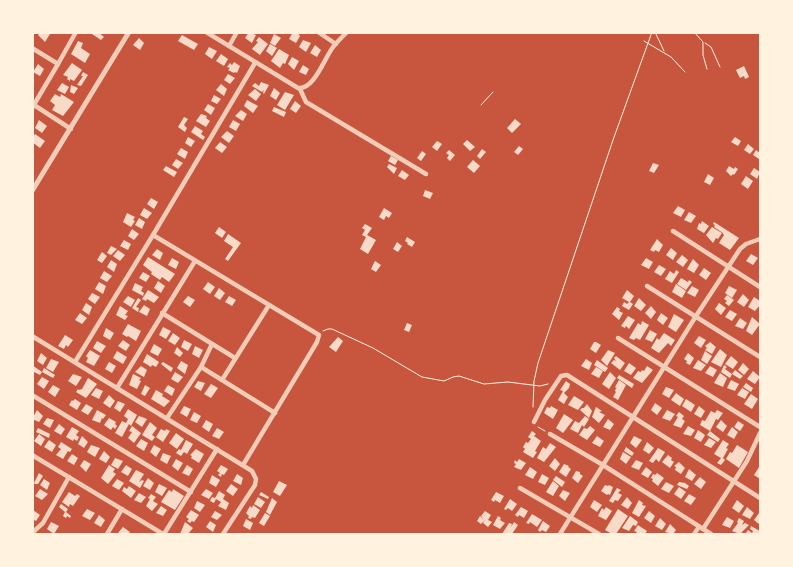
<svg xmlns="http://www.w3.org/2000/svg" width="793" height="567" viewBox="0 0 793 567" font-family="'Nunito Sans',sans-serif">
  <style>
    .building { fill: #f7dbc8 }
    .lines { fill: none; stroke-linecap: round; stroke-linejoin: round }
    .path { stroke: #fff3e0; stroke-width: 1 }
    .minor { stroke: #f1ccb7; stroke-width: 4.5 }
    .tertiary { stroke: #f1ccb7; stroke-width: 5 }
  </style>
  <rect width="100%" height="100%" fill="#c8553d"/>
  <g class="building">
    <path d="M40 32 50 34 45 42 38 35Z"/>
    <path d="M93 32H98L104 37 101 40 92 34Z"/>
    <path d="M249 32 256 35 252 43 245 38Z"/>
    <path d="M293 32H297L300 36 296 43 289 39Z"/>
    <path d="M274 34 281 38 275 46 270 43Z"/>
    <path d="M182 35 198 44 194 50 178 41Z"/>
    <path d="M259 37 268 44 260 55 252 49 258 42 256 41Z"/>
    <path d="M139 38 144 43 140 50 133 45Z"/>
    <path d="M303 40 311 43 306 52 299 47Z"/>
    <path d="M78 41 83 43 81 48 90 54 85 63 71 54Z"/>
    <path d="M270 44 277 48 272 56 266 51Z"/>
    <path d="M315 45 321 50 317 57 310 53Z"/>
    <path d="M209 47 217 51 212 59 205 54Z"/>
    <path d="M279 49 289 55 285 64 283 63 280 68 271 61Z"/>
    <path d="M221 54 228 59 224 66 216 61Z"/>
    <path d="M292 57 299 61 294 70 288 64Z"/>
    <path d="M234 62 240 66 237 73 235 72 234 73 228 70 230 68 227 67 230 63 232 65Z"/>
    <path d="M72 63 82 70 74 81 70 79V81L67 79 68 77 63 75Z"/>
    <path d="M38 64 44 69 40 76 33 72Z"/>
    <path d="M303 65 309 69 306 75 299 72Z"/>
    <path d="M744 66 749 77 745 79 744 76 740 78 736 70Z"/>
    <path d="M83 72 88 75 81 86 77 85 83 76H81Z"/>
    <path d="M228 74 235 78 230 84 224 80Z"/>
    <path d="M261 82 269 85 264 94 263 93 264 90 262 92 252 86 255 83 259 86Z"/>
    <path d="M62 83 69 87 65 94 57 90Z"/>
    <path d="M221 84 227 89 224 96 216 90Z"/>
    <path d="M71 85 78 88 74 94 70 92Z"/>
    <path d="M274 88 280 93 276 100 270 96Z"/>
    <path d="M255 89 261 94 256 101 248 95Z"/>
    <path d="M285 92 294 95 285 110 277 105Z"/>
    <path d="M55 94 60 97 61 94 74 102 63 116 52 110 55 105 50 101Z"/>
    <path d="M214 95 221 99 217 104 211 101Z"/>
    <path d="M247 100 258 106 253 113 244 106Z"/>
    <path d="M295 101 301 106 296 113 290 109Z"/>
    <path d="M208 104 215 108 211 115 204 110Z"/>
    <path d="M274 107 286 112 284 117 272 111Z"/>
    <path d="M241 110 247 114 243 121 235 116Z"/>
    <path d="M201 114 207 116 206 118 210 121 206 127 196 121Z"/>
    <path d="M184 117 188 119 184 125 187 128 185 132 178 127Z"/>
    <path d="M515 119 521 124 512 133 507 128Z"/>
    <path d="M39 120 47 126 42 133 35 128Z"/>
    <path d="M233 120 240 124 236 131 229 127Z"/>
    <path d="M195 126 203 131 201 134 205 137 203 140 191 132Z"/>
    <path d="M227 131 234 136 229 143 221 137Z"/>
    <path d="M35 134 45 141 40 148 32 142V138Z"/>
    <path d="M188 137 195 141 191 147 185 143Z"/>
    <path d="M735 137 741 141 738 146 731 142Z"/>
    <path d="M467 140 475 147 470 151 463 144Z"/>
    <path d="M437 141 442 144 437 151 432 147Z"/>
    <path d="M220 142 227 147 222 153 215 148Z"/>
    <path d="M748 144 754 149 750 154 744 150Z"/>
    <path d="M519 146 523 149 518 155 514 152Z"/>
    <path d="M181 148 188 152 185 159 177 154Z"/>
    <path d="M482 149 486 152 480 159 477 156Z"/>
    <path d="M449 150 455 155 450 161 447 158 449 155 446 153Z"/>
    <path d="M756 150 760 153 759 159 753 155Z"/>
    <path d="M422 151 426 154 421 161 417 158Z"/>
    <path d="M391 156 398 160 395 165 388 161Z"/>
    <path d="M176 159 183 163 178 169 172 165Z"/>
    <path d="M473 160 480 166 474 173 467 167Z"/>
    <path d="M653 163 659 165 654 173 649 171Z"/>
    <path d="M389 164 397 168 394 174 387 167Z"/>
    <path d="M166 166 177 172 174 177 163 170Z"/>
    <path d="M729 166 734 169 735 167 738 169 734 175 733 174 731 176 726 171Z"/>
    <path d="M754 168 760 172 757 179 750 174Z"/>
    <path d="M402 170 409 175 405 180 398 176Z"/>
    <path d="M708 174 714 178 710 185 704 182Z"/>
    <path d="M746 176 753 181 748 189 741 184Z"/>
    <path d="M425 190 433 193 430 199 423 196Z"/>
    <path d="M151 198 158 202 154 209 147 204Z"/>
    <path d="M678 206 685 210 681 217 673 213Z"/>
    <path d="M144 208 152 213 147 219 140 215Z"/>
    <path d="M384 208 392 213 389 218 386 216 384 220 379 217Z"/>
    <path d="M689 212 696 216 691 223 684 220Z"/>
    <path d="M127 213 135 217 133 220 135 221 131 227 123 222Z"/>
    <path d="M139 218 145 222 142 229 135 225Z"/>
    <path d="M702 221 709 226 704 233 697 229 699 223 701 224Z"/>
    <path d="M714 222 739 238 730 250 719 243 724 235 723 234V233L714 227 715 225 713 224Z"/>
    <path d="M365 224 372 228 367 235 376 240 368 254 360 249 366 237 362 235 365 230 362 228Z"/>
    <path d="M219 227 226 232 222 238 215 233Z"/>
    <path d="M712 227 722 233 718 239 716 238 713 243 706 235Z"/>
    <path d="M132 229 139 234 134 240 128 236Z"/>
    <path d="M228 234 241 243 228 261 225 259 233 247 224 241Z"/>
    <path d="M407 237 415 242 412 247 407 244 408 243 405 241Z"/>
    <path d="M657 239 663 245 659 252 655 250 654 252 650 250Z"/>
    <path d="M124 240 131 244 128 250 120 246Z"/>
    <path d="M397 242 402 246 398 252 393 249Z"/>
    <path d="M111 246 117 249 111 255 107 253Z"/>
    <path d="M671 248 677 253 673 260 666 255Z"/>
    <path d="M157 249 163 253 160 260 152 255Z"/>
    <path d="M118 250 125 255 120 261 113 256Z"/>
    <path d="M102 252 107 256 102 263 97 260Z"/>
    <path d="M751 254 758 258 753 265 746 261Z"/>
    <path d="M682 255 688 260 683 267 676 262Z"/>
    <path d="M148 257 175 274 169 282 162 277 160 280 151 274 152 272 143 265Z"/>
    <path d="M172 258 179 262 176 269 168 265Z"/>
    <path d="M646 258 653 262 649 269 641 265Z"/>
    <path d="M693 259 699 265 694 273 687 269Z"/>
    <path d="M111 260 117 264 114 272 107 267Z"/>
    <path d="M375 261 381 265 376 272 371 269Z"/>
    <path d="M659 265 666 269 661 276 654 272Z"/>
    <path d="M704 268 711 273 706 280 699 275Z"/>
    <path d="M676 270 679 272 672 283 665 279 670 271 674 274Z"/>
    <path d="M104 271 112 276 107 282 100 278Z"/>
    <path d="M143 272 150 276 146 282 139 278Z"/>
    <path d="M681 278 688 282 689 280 692 282 686 290 677 284Z"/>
    <path d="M158 281 165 286 161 293 154 288Z"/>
    <path d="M99 282 106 286 103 294 95 289Z"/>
    <path d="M208 282 215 287 210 294 203 289Z"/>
    <path d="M135 283 143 287 141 291 144 293 143 296 132 290Z"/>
    <path d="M676 284 686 291 682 298 672 292Z"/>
    <path d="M692 286 699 290 695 297 687 293Z"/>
    <path d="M729 286 737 290 732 298 725 293Z"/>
    <path d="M219 288 225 293 220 300 214 296Z"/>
    <path d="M148 290 159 297 154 303 147 299 146 301 142 299Z"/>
    <path d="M627 290 634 296 630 302 633 304 629 310 622 306 624 302 627 304 629 302 622 298Z"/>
    <path d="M92 293 100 297 95 304 88 299Z"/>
    <path d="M743 294 749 300 744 307 737 302Z"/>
    <path d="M727 295 734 300 729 306 725 303 727 301 724 299Z"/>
    <path d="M128 296 135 300 131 307 123 302Z"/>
    <path d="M188 296 195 300 190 307 183 302Z"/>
    <path d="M229 296 236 300 232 306 225 302Z"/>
    <path d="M754 297 760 301V305L755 311 748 307Z"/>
    <path d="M138 298 141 300 136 307 139 308 138 312 132 308Z"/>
    <path d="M639 298 646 305 641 311 634 306Z"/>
    <path d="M86 303 92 307 89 315 82 310Z"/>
    <path d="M719 303 726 308 721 315 715 309Z"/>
    <path d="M144 305 150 309 147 316 139 312Z"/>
    <path d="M120 306 128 311 125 315 128 316 125 320 116 315Z"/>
    <path d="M651 306 656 312 651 319 645 313Z"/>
    <path d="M617 307 620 309 619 311 623 313 619 320 612 314Z"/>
    <path d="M730 310 737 314 732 321 725 317Z"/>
    <path d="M80 313 87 318 82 324 75 320Z"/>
    <path d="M661 313 668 318 663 325 657 320Z"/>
    <path d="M674 314 684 320 676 332 668 327Z"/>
    <path d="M628 316 635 320 629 329 626 326 625 328 621 326Z"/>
    <path d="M752 317 760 324 752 335 746 331Z"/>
    <path d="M740 318 747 323 743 329 735 326Z"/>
    <path d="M642 321 649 325 640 340 636 338 634 340 629 338 638 323 641 325Z"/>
    <path d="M407 323 412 325 409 332 404 330Z"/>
    <path d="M128 324 141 331 136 341 128 336 127 337 122 334Z"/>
    <path d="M163 327 171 331 166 339 159 335Z"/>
    <path d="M106 328 114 333 110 340 103 336Z"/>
    <path d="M650 330 657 334 652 342 645 339Z"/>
    <path d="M173 333 180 338 175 345 168 341Z"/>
    <path d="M664 333 675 340 671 346 668 343 659 353 651 348 657 338 659 340Z"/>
    <path d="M65 335 73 340 68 347 66 345 64 349 58 346Z"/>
    <path d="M699 336 706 340 701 348 694 343Z"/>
    <path d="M338 337 343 341 336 352 329 347Z"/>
    <path d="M123 340 130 345 126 351 118 346Z"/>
    <path d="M184 340 192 344 188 351 181 347Z"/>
    <path d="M97 341 106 346 101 353 93 348Z"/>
    <path d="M594 342H596L601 345 596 353 590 349Z"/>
    <path d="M710 342 716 347 712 354 705 350 707 348 705 346Z"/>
    <path d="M154 344 162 349 158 356 150 352Z"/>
    <path d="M195 346 203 350 199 358 192 354Z"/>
    <path d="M177 347 183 353 180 357 174 353Z"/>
    <path d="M720 349 727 355 721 367 711 362Z"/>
    <path d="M90 350 100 356 94 366 86 362 88 358 86 356Z"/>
    <path d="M608 350 615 353 607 366 601 360Z"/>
    <path d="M117 351 127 357 123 364 113 358Z"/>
    <path d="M705 351 712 356 707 364 701 360Z"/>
    <path d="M41 353 47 358 43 365 37 361Z"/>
    <path d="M688 353 694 358 690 365 686 363 687 361 684 359Z"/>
    <path d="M147 354 159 362 156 367 152 365 151 367 143 362Z"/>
    <path d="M616 356 625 363 620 370 611 363 614 360 616 361 614 358Z"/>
    <path d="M731 356 738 362 733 369 725 364Z"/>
    <path d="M51 359 59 362 53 372 46 368Z"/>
    <path d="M586 359 592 363 589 370 581 366Z"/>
    <path d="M597 360 608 368 605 372 594 365Z"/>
    <path d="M698 360 706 365 701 371 693 368Z"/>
    <path d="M181 361 188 365 185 374 177 368Z"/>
    <path d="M109 362 116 366 112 373 105 369Z"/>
    <path d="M163 362 173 368 171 372 161 364Z"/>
    <path d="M629 363 636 368 631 375 624 371Z"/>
    <path d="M743 363 749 369 744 375 738 370Z"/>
    <path d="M32 365 42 372 44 368 55 375 53 378 42 372 40 375 32 371Z"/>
    <path d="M724 365 727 367 725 369 732 374 730 378 721 372Z"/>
    <path d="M141 366 147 370 144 377 135 372Z"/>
    <path d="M647 366 653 370 642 383 633 378 638 371 641 372 642 370 644 371Z"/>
    <path d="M710 366 717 370 713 377 705 373Z"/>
    <path d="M596 367 603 371 599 378 591 374Z"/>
    <path d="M735 370 743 376 740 379 732 374Z"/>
    <path d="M753 371 760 377 755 384 747 379Z"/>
    <path d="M175 372 183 377 178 383 171 379Z"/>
    <path d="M610 372 616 378 609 389 602 384Z"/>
    <path d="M720 373 727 378 723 387 714 383Z"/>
    <path d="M73 374 82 377 76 386 68 381Z"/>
    <path d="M133 374 141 378 139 380 141 381 137 389 129 385Z"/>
    <path d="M619 375 634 384 632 388 617 378Z"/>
    <path d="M42 377 49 381 44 389 37 384Z"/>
    <path d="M88 378 97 384 86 398 76 392 78 389 79 390 82 389Z"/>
    <path d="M619 380 626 385 618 400 613 397 616 392 615 391 616 388 618 389 615 387Z"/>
    <path d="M731 380 739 384 735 391 727 388Z"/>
    <path d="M198 381 205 383 201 391 194 387Z"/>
    <path d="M566 381 570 384 569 388 564 393 568 397 564 404 558 400 563 391 560 390Z"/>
    <path d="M746 383 753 388 751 392 743 387Z"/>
    <path d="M211 384 218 388 211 398 204 394Z"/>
    <path d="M53 385 60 389 55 397 48 392Z"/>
    <path d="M145 385 150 388 145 396 141 394Z"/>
    <path d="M168 385 175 389 172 396 164 391Z"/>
    <path d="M666 387 674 390 669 398 662 394Z"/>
    <path d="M96 388 103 391 99 399 91 395Z"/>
    <path d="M742 388 749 392 745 399 737 395Z"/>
    <path d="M156 390 163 394 162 396 170 401 164 407 151 399Z"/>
    <path d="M676 393 684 399 680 406 671 400Z"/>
    <path d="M751 394 758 399 752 409 744 404Z"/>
    <path d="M109 395 115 401 110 408 103 403Z"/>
    <path d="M574 396 584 402 578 410 568 405Z"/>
    <path d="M75 399 81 403 77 410 69 405 72 400 73 401Z"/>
    <path d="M686 399 695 405 691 412 682 406Z"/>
    <path d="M118 401 125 404 120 412 114 408Z"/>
    <path d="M655 403 662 408 657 415 651 410Z"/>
    <path d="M86 404 93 408 88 415 81 411Z"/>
    <path d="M587 404 592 411 589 418 580 410 582 408H584Z"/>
    <path d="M184 406 191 409 187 417 180 413Z"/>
    <path d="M551 406 558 410 553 419 544 413 547 407 550 408Z"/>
    <path d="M699 406 705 411 701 418 694 414Z"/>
    <path d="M596 407 602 411 599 412 605 415 599 423 592 417Z"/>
    <path d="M128 409 137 415 131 426 129 424 122 437 115 433 122 421 126 423 128 419 124 416Z"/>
    <path d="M37 410 43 416 39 422 32 419Z"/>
    <path d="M97 410 106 415 103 419 102 418 100 423 92 420Z"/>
    <path d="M667 410 675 414 670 421 662 418Z"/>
    <path d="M717 410 723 413 718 420 716 419 710 431 700 425 702 420 705 421 711 411 715 413Z"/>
    <path d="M194 412 201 416 197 423 190 420Z"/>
    <path d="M679 412 684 416 682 419 685 421 681 428 673 425 678 417 676 416Z"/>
    <path d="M564 414 573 420 563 433 556 428Z"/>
    <path d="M139 416 147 419 142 427 135 422Z"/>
    <path d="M585 416 589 419 584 427 582 425 578 433 570 429 575 421 579 423Z"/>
    <path d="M47 418 54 420 50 428 43 424Z"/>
    <path d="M109 418 116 422 115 424 117 426 115 429 113 427 111 430 104 425Z"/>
    <path d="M608 419 614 424 610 430 603 427Z"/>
    <path d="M206 420 213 424 209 432 202 427Z"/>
    <path d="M721 420 727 426 723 432 716 427Z"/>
    <path d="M738 421 744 425 740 431 734 427Z"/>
    <path d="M150 422 157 428 152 435 155 437 152 441 142 435Z"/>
    <path d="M59 424 65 429 61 435 54 431Z"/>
    <path d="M132 426 141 433 134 443 128 438 132 432 129 431Z"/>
    <path d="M590 426 595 430 587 440 579 435 584 428 587 429Z"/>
    <path d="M688 426 695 430 691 436 683 434Z"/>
    <path d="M72 427 79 431 76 435 79 437 77 441 74 439 73 441 66 437Z"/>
    <path d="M732 427 738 432 734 439 727 435Z"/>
    <path d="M38 428 50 434 49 438 36 432Z"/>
    <path d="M217 428 224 432 219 439 212 436Z"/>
    <path d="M161 429 165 431 166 429 170 431 163 442 156 437Z"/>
    <path d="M698 430 705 435 701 442 694 438Z"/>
    <path d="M532 431 536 434 534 436 541 441 535 451 537 452 533 458 523 452 525 449 523 447 526 442 528 443 531 439 528 437Z"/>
    <path d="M710 431 720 439 718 442 707 435Z"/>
    <path d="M176 433 184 439 177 449 169 443Z"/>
    <path d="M39 434 45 439 41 446 34 441Z"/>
    <path d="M82 436 88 442 84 448 78 444Z"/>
    <path d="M597 436 604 441 600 447 592 443Z"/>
    <path d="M634 436 642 440 636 448 630 443Z"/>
    <path d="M709 438 716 442 711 448 704 445Z"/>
    <path d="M141 439 148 443 144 451 136 446Z"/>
    <path d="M49 440 56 445 52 452 44 447Z"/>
    <path d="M186 440 193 444 187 454 184 452 181 456 176 453 179 449 181 450Z"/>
    <path d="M723 440 729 444 726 448 728 449 723 458 725 460 721 465 717 463 721 458 714 454Z"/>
    <path d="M61 442 72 449 70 452 68 451 63 459 56 455 61 449 58 447Z"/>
    <path d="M647 442 654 448 649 454 643 450Z"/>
    <path d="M550 443 556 447 544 462 537 458 543 447 546 449Z"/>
    <path d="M91 445 100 448 95 457 87 452Z"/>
    <path d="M154 445 161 449 156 457 150 452Z"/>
    <path d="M737 445 748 452 739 468 726 459 730 452 732 453Z"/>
    <path d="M626 447 634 453 632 456 624 451Z"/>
    <path d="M658 448 665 452 659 462 656 459 653 463 649 461Z"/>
    <path d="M196 449 204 454 199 463 191 458 192 456 190 455Z"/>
    <path d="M104 451 110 457 106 463 99 459Z"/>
    <path d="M623 452 631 457 626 464 620 459Z"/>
    <path d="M163 453 171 456 167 464 160 460Z"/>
    <path d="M72 454 78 458 74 465 67 461Z"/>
    <path d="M668 455 672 458 671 460 674 462 670 468 662 462Z"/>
    <path d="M115 458 123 461 118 469 111 465Z"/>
    <path d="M555 458 560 464 555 471 549 466Z"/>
    <path d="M176 459 183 463 178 471 172 466Z"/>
    <path d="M519 459 526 463 521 470 514 467 516 464 514 463 515 460 517 462Z"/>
    <path d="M84 460 91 464 86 472 80 466Z"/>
    <path d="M636 460 643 463 639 470 631 467Z"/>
    <path d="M679 462 685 468 681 474 675 470 676 467 674 466Z"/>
    <path d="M564 464 569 466 568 467 571 469 566 477 559 472Z"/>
    <path d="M109 465 115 469 113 472 116 474 108 484 101 478Z"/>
    <path d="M126 465 132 469 128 476 121 472Z"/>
    <path d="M187 465 193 469 189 476 182 473Z"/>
    <path d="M221 465 228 469 224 475 222 474 221 477 218 475 220 473 217 471Z"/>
    <path d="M530 467 537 472 533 479 525 475Z"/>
    <path d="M646 467 652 472 648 478 641 474Z"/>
    <path d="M759 467 760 468V479L754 475Z"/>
    <path d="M689 469 696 475 692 481 685 477Z"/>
    <path d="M136 470 144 474 139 482 142 480 144 481 140 488 129 481Z"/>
    <path d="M576 471 580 472V474L583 476 578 483 572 478Z"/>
    <path d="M39 473 43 476 38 484H35L34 483Z"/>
    <path d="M657 473 664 478 658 486 652 481 653 479 651 478 653 474 655 475Z"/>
    <path d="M237 474 243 478 241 485 233 481Z"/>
    <path d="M542 474 549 478 545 485 538 482Z"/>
    <path d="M212 475 220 480 216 487 209 483Z"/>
    <path d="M556 476 565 482 562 487 553 480Z"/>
    <path d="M700 477 706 482 701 489 694 484Z"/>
    <path d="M148 478 154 483 150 490 143 486Z"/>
    <path d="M44 479 50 483 47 490 40 485Z"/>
    <path d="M117 479 124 483 119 490 112 486Z"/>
    <path d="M279 481 287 485 280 496 273 492Z"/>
    <path d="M553 481 559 486 553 496 546 492Z"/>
    <path d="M666 482 674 486 669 493 661 489Z"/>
    <path d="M679 482 685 483 689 486 687 489 677 485Z"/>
    <path d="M159 484 167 488 162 496 155 492Z"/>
    <path d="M231 484 238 489 233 496 226 491Z"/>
    <path d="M605 485 608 486 609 485 613 487 610 495 608 494 607 495 601 491Z"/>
    <path d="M129 486 136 491 131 498 122 491 124 487 127 489Z"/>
    <path d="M679 487 686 492 681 499 674 494Z"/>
    <path d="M617 488 621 490 618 493 622 495 618 501 615 500 613 503 609 501Z"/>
    <path d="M40 489 48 494 42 500 35 496Z"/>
    <path d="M173 489 184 496 175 510 161 502 169 490 172 492Z"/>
    <path d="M206 489 213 493 209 499 201 495Z"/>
    <path d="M563 490 570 493 565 501 559 496Z"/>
    <path d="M219 491 225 495 223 499 229 503 226 510 218 506 221 502 216 499 214 503 210 501 212 497 215 498Z"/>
    <path d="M69 492 75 496 77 494 80 496 73 506 70 504 69 507 62 502Z"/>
    <path d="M261 492 269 497 268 499 259 495Z"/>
    <path d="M496 492 504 496 500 503 495 500 494 502 491 500Z"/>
    <path d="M139 493 146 497 141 503 134 500Z"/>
    <path d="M151 494 156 497 153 501 158 504 152 511 146 506 150 499 148 498Z"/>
    <path d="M689 494 696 498 691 505 684 501Z"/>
    <path d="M258 497 265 502 261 508 254 504Z"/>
    <path d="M627 497 632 503 628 509 621 505Z"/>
    <path d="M272 498 277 502 270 515 266 512Z"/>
    <path d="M510 499 517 504 512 511 508 508 506 510 504 509Z"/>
    <path d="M594 500 602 505 597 512 590 507Z"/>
    <path d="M639 500 643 503 642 505 646 506 639 517 632 513Z"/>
    <path d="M737 500 744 506 739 513 732 508Z"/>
    <path d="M197 501 205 505 200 512 194 508Z"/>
    <path d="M61 504 68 509 66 512 71 516 70 518 67 516 66 518 63 516 65 512 59 507Z"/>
    <path d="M253 505 260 510 255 518 252 517 251 519 248 518 249 516 246 513 250 506 252 508Z"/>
    <path d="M161 506 167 510 163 516 156 513Z"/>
    <path d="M521 507 528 511 524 518 519 515 518 517 515 515Z"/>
    <path d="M606 507 612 511 606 520 598 516 602 508 604 510Z"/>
    <path d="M747 507 754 513 750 519 742 515Z"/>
    <path d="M87 509 95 513 90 520 82 516Z"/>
    <path d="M618 509 628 516 616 534H612L605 530Z"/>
    <path d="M33 510 40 515 36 521 32 519Z"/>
    <path d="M191 510 199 515 194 522 192 521 190 523 187 521 189 519 186 517Z"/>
    <path d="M215 511 222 515 217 520 211 517Z"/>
    <path d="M485 511 491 515 488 520 492 522 488 527 483 523 485 520 481 524 477 521 480 516 484 520 481 516Z"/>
    <path d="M649 511 655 516 651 523 644 518Z"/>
    <path d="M265 513 270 516 264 526 259 523Z"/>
    <path d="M759 513 760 514V525L754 520Z"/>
    <path d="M532 514 542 520 537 527 530 522 529 524 526 523Z"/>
    <path d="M99 515 105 520 101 527 94 523Z"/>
    <path d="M498 516 501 518 500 520 505 523 500 529 493 525Z"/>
    <path d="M630 516 638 522 636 526 633 525 629 531 622 528Z"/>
    <path d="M727 517 734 521 730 528 722 525Z"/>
    <path d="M660 518 666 524 662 530 655 526Z"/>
    <path d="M739 518 744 521 742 525 745 523 749 525 740 534 732 531 738 523 737 522Z"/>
    <path d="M246 519 253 523 250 530 243 526Z"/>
    <path d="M210 521 216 525 213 532 206 527Z"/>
    <path d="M543 521 550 526 546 532 542 530 540 532 538 530Z"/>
    <path d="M51 522 59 526 54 534 47 529Z"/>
    <path d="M185 522 193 528 188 534H180Z"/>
    <path d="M514 522 518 525 512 534H502L509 523 512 524 511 527Z"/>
    <path d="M670 524 676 530 673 534 665 532Z"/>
    <path d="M638 525 647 531 645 534H635L637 532 634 531Z"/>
    <path d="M751 526 760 531 758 534H745L748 530 752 533 753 531 750 529Z"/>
    <path d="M123 527 130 532 128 534 118 533Z"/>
  </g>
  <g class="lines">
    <g class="path">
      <path d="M655 32 664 51"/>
      <path d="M694 32 703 42V55L707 69"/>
      <path d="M644 41 671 57 685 72"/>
      <path d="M705 43 711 47 720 67"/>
      <path d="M481 105 493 92"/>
      <path d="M323 331 328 329H332L373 348 422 377 444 381 453 377 459 376 484 384 508 382 540 386 548 384"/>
      <path d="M533 407 534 381 538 363 613 140 652 32"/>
      <path d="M538 427 545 431"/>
    </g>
    <g class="minor">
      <path d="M206 32 298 88C314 90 324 59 333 47 337 42 342 37 347 32"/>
      <path d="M318 32 336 44"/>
      <path d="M229 46 237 32"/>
      <path d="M32 48 58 64 32 108"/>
      <path d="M58 64 76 32"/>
      <path d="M300 89 306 102 426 174"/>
      <path d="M34 105 71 129"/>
      <path d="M673 231 760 287"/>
      <path d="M153 235 319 335 317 342 243 465"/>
      <path d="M647 286 760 357"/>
      <path d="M162 313 235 358"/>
      <path d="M32 336 252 471 256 479 255 485 223 534"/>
      <path d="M618 338 760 427"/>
      <path d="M75 362 153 235 255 63"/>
      <path d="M201 367 275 413"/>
      <path d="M222 380 269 305"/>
      <path d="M117 388 195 261"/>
      <path d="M32 395 191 492"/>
      <path d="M167 418 201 367 212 344"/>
      <path d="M534 422 545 400 561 376 567 375 760 498"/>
      <path d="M550 434 603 465 711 534"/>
      <path d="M32 455 163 534"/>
      <path d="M520 488 599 534"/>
      <path d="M703 529 747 461 760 433"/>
      <path d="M32 533 43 523 69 477"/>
      <path d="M107 534 122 509"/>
      <path d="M164 534 217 449"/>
      <path d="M560 534 696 316 740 249 746 244 760 239"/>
      <path d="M694 534 699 527"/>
    </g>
    <path class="tertiary" d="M32 191 129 32"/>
  </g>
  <rect width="793" height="567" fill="none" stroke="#fff3e0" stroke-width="68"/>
</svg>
